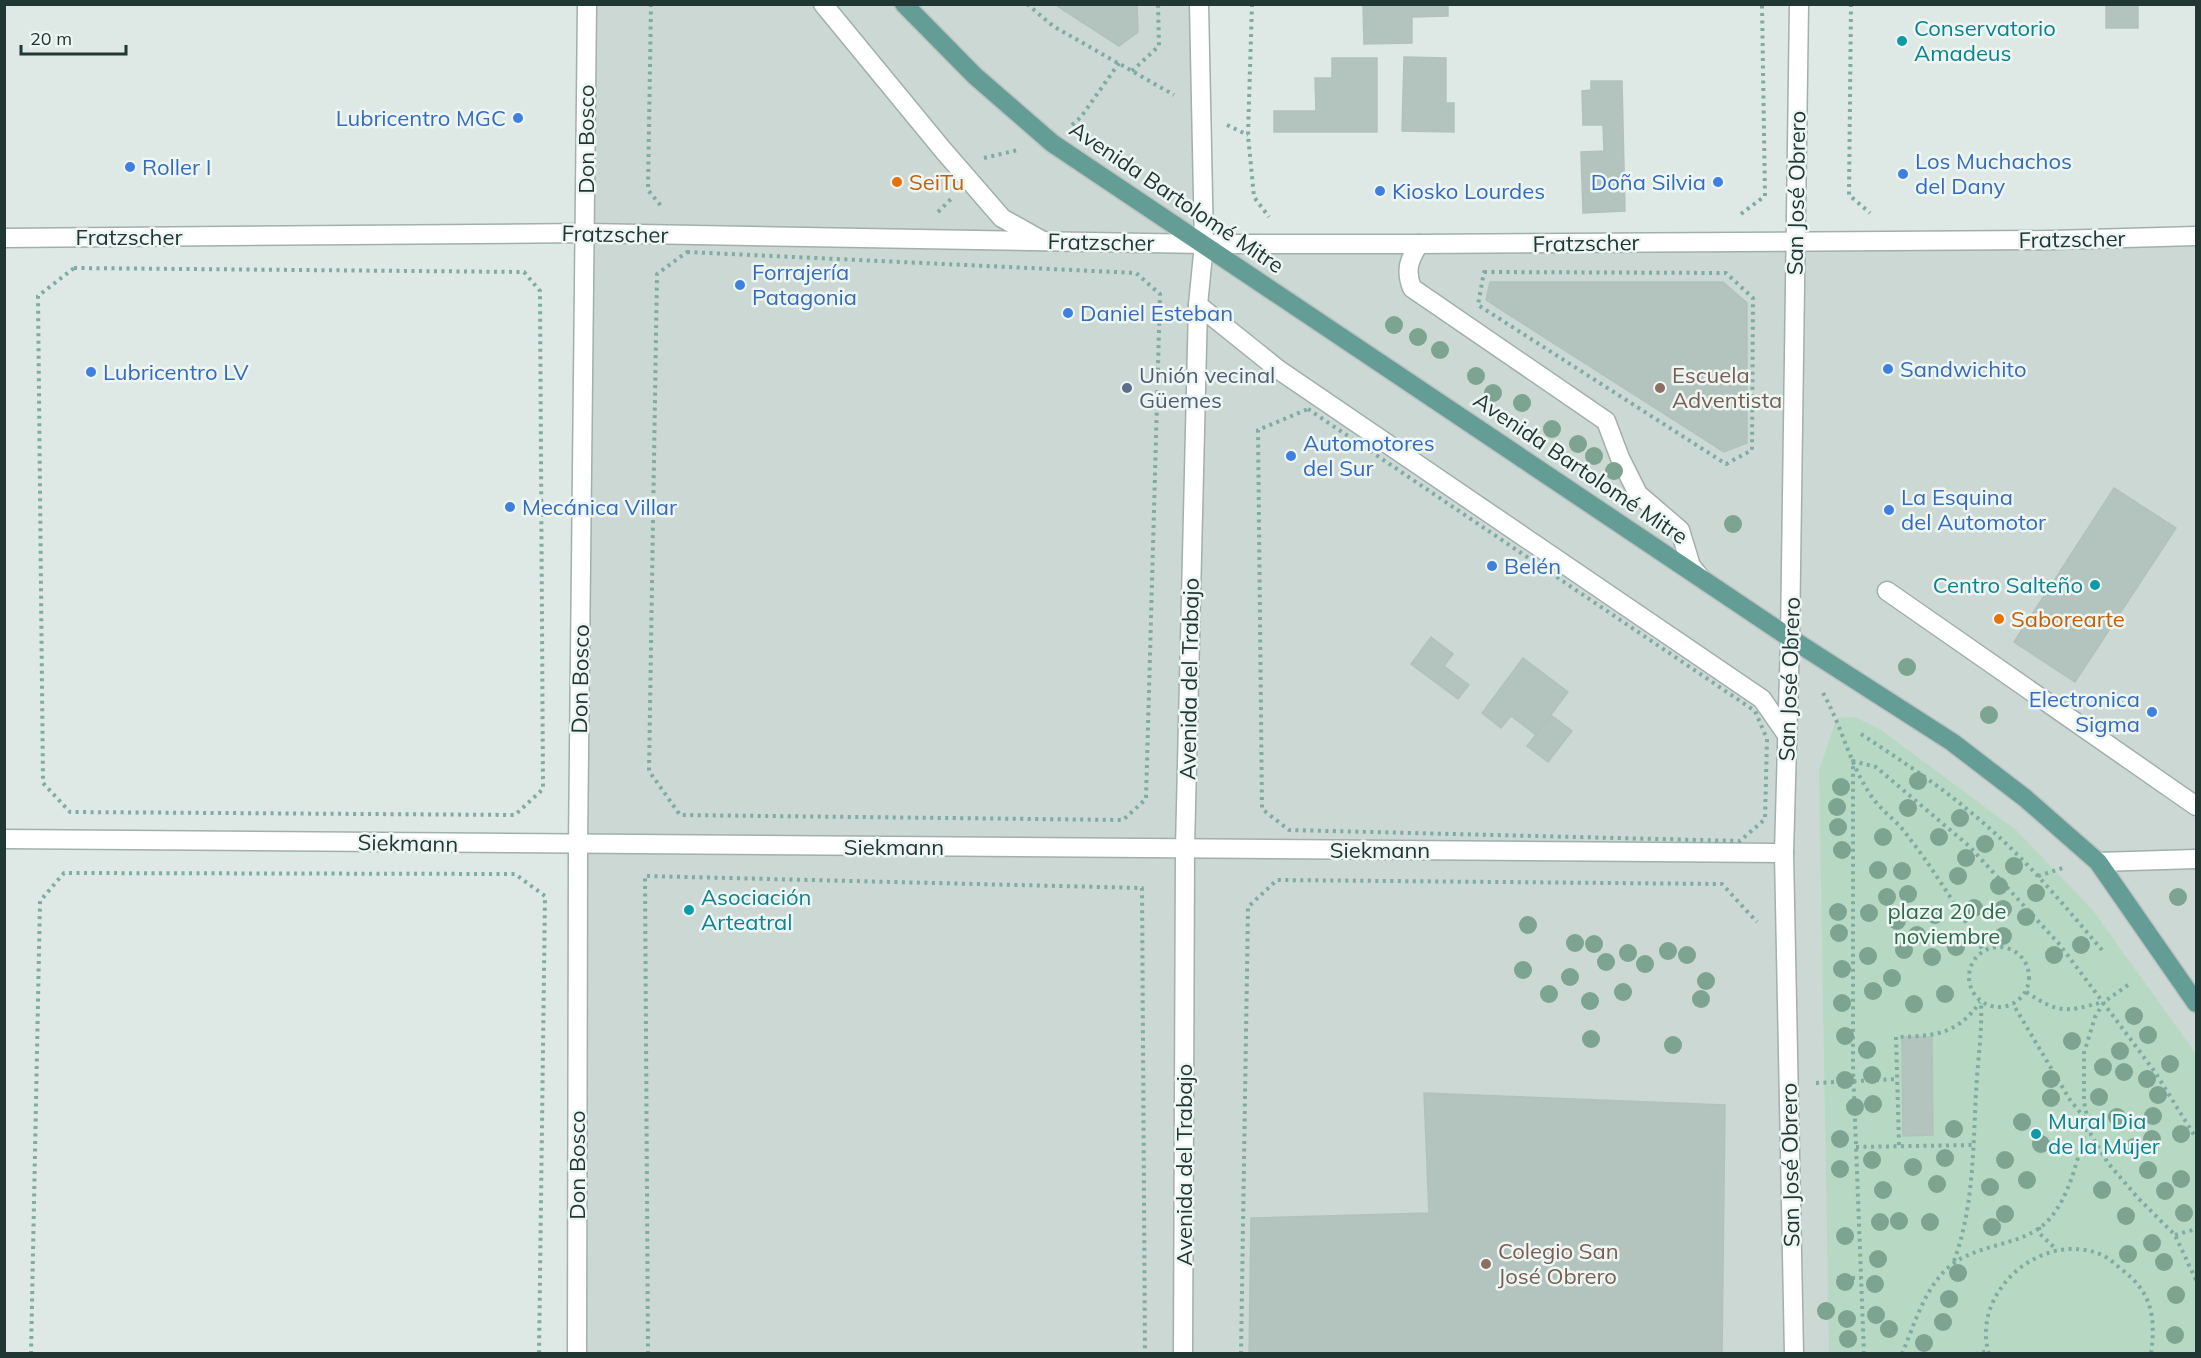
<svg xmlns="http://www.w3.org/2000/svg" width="2201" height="1358" viewBox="0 0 2201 1358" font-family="Mulish,sans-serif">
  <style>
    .built { fill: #ccd8d4 }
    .green { fill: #b7d9c4 }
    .building { fill: #b3c3be; stroke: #b1c2bd; stroke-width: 1.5 }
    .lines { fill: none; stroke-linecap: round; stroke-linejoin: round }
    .service-casing { stroke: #a1b0ac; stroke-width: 21 }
    .minor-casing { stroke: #a1b0ac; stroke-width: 21 }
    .tertiary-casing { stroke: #a1b0ac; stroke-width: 21 }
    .primary-casing { stroke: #bcc3c2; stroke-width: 21 }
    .path { stroke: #7faba3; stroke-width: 4; stroke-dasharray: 3 4.5; stroke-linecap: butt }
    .service { stroke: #fff; stroke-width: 18 }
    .minor { stroke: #fff; stroke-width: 18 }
    .tertiary { stroke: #fff; stroke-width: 18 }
    .primary { stroke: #649d95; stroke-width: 18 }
    .tree { fill: #7ca491 }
    .culture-dot { fill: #0f9aa8; stroke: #eef6f3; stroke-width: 2 }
    .shop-dot { fill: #3f7fe0; stroke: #eef6f3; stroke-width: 2 }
    .food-dot { fill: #e8710a; stroke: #eef6f3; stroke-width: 2 }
    .service-dot { fill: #5c6f8a; stroke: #eef6f3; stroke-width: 2 }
    .education-dot { fill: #8d6e63; stroke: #eef6f3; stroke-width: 2 }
    .labels { text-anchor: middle; stroke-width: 5; stroke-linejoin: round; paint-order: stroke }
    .culture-label { font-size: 22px; fill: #0d838f; stroke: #eef6f3; text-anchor: start }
    .shop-label { font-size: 22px; fill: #366cbe; stroke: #eef6f3; text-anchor: start }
    .street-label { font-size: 22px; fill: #203734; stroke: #eef6f3 }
    .food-label { font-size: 22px; fill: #c56008; stroke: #eef6f3; text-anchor: start }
    .service-label { font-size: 22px; fill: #4e5e75; stroke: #eef6f3; text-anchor: start }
    .education-label { font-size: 22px; fill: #785e54; stroke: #eef6f3; text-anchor: start }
    .park-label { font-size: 22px; fill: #2c6c4d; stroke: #eef6f3 }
  </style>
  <rect width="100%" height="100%" fill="#dee9e5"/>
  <path class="built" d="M587 5H1199L1204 243 2196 236V1353L577 1354Z"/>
  <path class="green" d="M1855 717 1881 730 2016 830 2092 909 2196 1054V1353H1829L1819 770 1837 718Z"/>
  <g class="building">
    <path d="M1054 4H1137L1138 32 1119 46Z"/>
    <path d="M1363 4H1448V16L1412 17V43L1364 44Z"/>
    <rect x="2106" y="4" width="32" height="24"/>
    <path d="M1404 57 1446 58V103H1454V132L1402 131Z"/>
    <path d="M1332 58H1377V132H1274V111H1316L1315 78H1332Z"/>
    <path d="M1591 81H1622L1625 211 1583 213 1581 152 1604 151 1603 125H1583L1582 91 1591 90Z"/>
    <path d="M1490 282H1723L1747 303V443L1724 452 1486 300Z"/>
    <path d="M2114 488 2176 528 2075 682 2014 642Z"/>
    <path d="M1431 637 1453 654 1444 666 1469 685 1458 699 1411 664Z"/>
    <path d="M1523 658 1568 692 1536 735 1511 716 1501 728 1482 713Z"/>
    <path d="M1551 715 1572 731 1548 762 1527 746Z"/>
    <path d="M1902 1037H1932L1933 1135 1903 1136Z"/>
    <path d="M1424 1093 1725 1105 1722 1354H1249L1251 1218 1429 1213Z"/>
  </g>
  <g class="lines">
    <g class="service-casing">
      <g id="service">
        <path d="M823 4 943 150 1002 218 1043 241"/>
        <path d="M1419 244C1409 260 1405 270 1412 288L1606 421 1620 458 1638 494 1680 530 1691 566 1700 577"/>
        <path d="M1198 305 1279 370 1762 699 1787 735"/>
        <path d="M1887 591 2196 806"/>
      </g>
    </g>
    <g class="minor-casing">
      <g id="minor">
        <path d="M4 238 586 233 1204 244H1419L2053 240 2196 236"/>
        <path d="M4 839 1784 853"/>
        <path d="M2098 862 2196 859"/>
        <path d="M577 1354 578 845 587 4"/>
      </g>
    </g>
    <g class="tertiary-casing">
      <g id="tertiary">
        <path d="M1183 1354 1185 848 1198 305 1204 244 1199 4"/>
        <path d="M1794 1354 1784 853 1790 638 1799 4"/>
      </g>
    </g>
    <g class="primary-casing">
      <path id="primary" d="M904 4 975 76 1052 143 1790 638 1952 742 2025 798 2098 862 2196 1003"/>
    </g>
    <g class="path">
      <path d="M651 4 648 190 662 207"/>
      <path d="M1027 4 1053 26 1174 95"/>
      <path d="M1252 4 1248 135 1254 197 1269 217"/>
      <path d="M1851 4 1849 195 1870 213"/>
      <path d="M1132 71 1159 46 1158 4"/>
      <path d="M1072 125 1081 117 1119 63"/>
      <path d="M1227 125 1248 135"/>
      <path d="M984 158 1018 150"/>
      <path d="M938 212 952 198"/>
      <path d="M1741 214 1765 196 1762 4"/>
      <path d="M687 252 1136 273 1160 294 1146 799 1123 820 680 815 649 771 657 274Z"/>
      <path d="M74 268 524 272 540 291 543 789 515 815 70 812 43 783 38 296Z"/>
      <path d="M1484 272 1726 273 1753 298 1752 450 1726 464 1478 305Z"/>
      <path d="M1308 409 1755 711 1767 739 1765 819 1740 841 1289 830 1262 809 1258 430Z"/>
      <path d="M1823 693C1842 726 1850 766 1872 797 1881 810 1894 819 1904 831 1933 868 1958 909 1983 950"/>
      <path d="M1861 734C1902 761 1943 788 1980 820 2025 858 2064 905 2102 950"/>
      <path d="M2038 876 2063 868"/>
      <circle cx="1999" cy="977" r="30"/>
      <path d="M2128 985 2104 1002 2095 1017 2084 1053V1102L2091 1135 2108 1163 2138 1198 2175 1235 2196 1280"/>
      <path d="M2026 992C2060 1014 2065 1012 2103 1002"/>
      <path d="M1816 1083 1897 1079"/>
      <path d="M1899 1145 1896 1037C1934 1036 1957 1035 1980 1002"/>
      <path d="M1856 1147 1975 1145"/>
      <path d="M2039 1227 2040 1234 2057 1250"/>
      <path d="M2175 1235 2196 1229"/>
      <path d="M1954 1261C1977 1198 1972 1131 1978 1065 1980 1041 1982 1025 1981 1001"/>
      <path d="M1837 1278H1861"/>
      <path d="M31 1354 40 901 64 873 515 874 545 896 539 1354"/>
      <path d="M648 1354 645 876 1142 888 1145 1354"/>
      <path d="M1241 1354 1248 907 1277 880 1722 884 1757 922"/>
      <path d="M1864 1354 1853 1068V761L1876 767 1969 846 2060 945 2155 1072 2196 1138"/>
      <path d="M1902 1354C1915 1323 1926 1283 1954 1263 1983 1242 2029 1246 2052 1216 2073 1189 2078 1153 2088 1122L2070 1100 2013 1004"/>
      <path d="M1975 1354 1988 1351"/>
      <path d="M1989 1354C1970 1291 2043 1229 2102 1255 2109 1258 2115 1264 2121 1269 2152 1292 2156 1317 2151 1354"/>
    </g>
    <use href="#service" class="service"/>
    <use href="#minor" class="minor"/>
    <use href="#tertiary" class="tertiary"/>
    <use href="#primary" class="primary"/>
  </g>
  <g class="tree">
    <circle cx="1394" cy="325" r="9"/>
    <circle cx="1418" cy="337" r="9"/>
    <circle cx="1440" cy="350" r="9"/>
    <circle cx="1476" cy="376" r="9"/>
    <circle cx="1493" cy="393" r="9"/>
    <circle cx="1522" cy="403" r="9"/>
    <circle cx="1552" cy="429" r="9"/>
    <circle cx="1578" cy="444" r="9"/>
    <circle cx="1594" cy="456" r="9"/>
    <circle cx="1614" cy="471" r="9"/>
    <circle cx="1733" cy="524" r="9"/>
    <circle cx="1907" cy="667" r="9"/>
    <circle cx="1989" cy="715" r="9"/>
    <circle cx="1918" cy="781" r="9"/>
    <circle cx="1841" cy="787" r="9"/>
    <circle cx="1837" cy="807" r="9"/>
    <circle cx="1908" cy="808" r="9"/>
    <circle cx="1960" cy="818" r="9"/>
    <circle cx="1838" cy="827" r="9"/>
    <circle cx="1883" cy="837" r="9"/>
    <circle cx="1939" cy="837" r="9"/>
    <circle cx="1985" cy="844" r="9"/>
    <circle cx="1842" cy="850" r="9"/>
    <circle cx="1966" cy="858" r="9"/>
    <circle cx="2014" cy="866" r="9"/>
    <circle cx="1878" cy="870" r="9"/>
    <circle cx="1902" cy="871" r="9"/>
    <circle cx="1958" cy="876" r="9"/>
    <circle cx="1999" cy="886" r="9"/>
    <circle cx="2036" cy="893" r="9"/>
    <circle cx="1908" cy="894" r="9"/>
    <circle cx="1887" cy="897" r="9"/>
    <circle cx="2178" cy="897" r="9"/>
    <circle cx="1974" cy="908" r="9"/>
    <circle cx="2003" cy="909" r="9"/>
    <circle cx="1838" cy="912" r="9"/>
    <circle cx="1869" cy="913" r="9"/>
    <circle cx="1935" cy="915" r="9"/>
    <circle cx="2026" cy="917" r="9"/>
    <circle cx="1897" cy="921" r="9"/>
    <circle cx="1528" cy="925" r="9"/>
    <circle cx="1839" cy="933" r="9"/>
    <circle cx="1917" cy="935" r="9"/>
    <circle cx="2003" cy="936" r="9"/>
    <circle cx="1575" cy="943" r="9"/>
    <circle cx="1594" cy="944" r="9"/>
    <circle cx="2081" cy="945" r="9"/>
    <circle cx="1956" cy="947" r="9"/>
    <circle cx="1904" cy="950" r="9"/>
    <circle cx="1668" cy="951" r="9"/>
    <circle cx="1628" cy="953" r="9"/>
    <circle cx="1687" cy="955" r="9"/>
    <circle cx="2054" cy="955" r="9"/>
    <circle cx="1868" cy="956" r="9"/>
    <circle cx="1932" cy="957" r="9"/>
    <circle cx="1606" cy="962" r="9"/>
    <circle cx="1645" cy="964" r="9"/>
    <circle cx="1842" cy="969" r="9"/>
    <circle cx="1523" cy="970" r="9"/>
    <circle cx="1570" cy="977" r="9"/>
    <circle cx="1892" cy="978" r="9"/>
    <circle cx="1706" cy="981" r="9"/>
    <circle cx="1873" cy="991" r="9"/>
    <circle cx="1623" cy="992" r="9"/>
    <circle cx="1549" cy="994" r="9"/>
    <circle cx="1945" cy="994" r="9"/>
    <circle cx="1701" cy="999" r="9"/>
    <circle cx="1590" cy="1001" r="9"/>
    <circle cx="1842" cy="1003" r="9"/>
    <circle cx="1914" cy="1004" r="9"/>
    <circle cx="2134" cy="1016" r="9"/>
    <circle cx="2148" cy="1035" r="9"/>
    <circle cx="1845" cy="1036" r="9"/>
    <circle cx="1591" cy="1039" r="9"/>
    <circle cx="2072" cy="1041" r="9"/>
    <circle cx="1673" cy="1045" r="9"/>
    <circle cx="1867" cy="1050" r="9"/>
    <circle cx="2120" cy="1051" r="9"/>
    <circle cx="2170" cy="1064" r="9"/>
    <circle cx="2103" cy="1067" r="9"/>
    <circle cx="2124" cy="1072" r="9"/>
    <circle cx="1872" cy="1075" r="9"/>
    <circle cx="2051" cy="1079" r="9"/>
    <circle cx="2147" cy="1079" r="9"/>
    <circle cx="1845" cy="1080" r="9"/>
    <circle cx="2158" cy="1095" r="9"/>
    <circle cx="2099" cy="1097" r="9"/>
    <circle cx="2051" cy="1098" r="9"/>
    <circle cx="1873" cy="1104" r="9"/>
    <circle cx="1855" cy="1107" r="9"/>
    <circle cx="2153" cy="1116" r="9"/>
    <circle cx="2117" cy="1117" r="9"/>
    <circle cx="2022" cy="1122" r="9"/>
    <circle cx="1954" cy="1129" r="9"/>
    <circle cx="2181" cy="1134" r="9"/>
    <circle cx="1840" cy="1139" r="9"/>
    <circle cx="2152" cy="1139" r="9"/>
    <circle cx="2041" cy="1144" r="9"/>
    <circle cx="2134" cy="1147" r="9"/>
    <circle cx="1945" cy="1158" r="9"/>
    <circle cx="1872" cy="1160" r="9"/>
    <circle cx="2005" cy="1160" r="9"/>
    <circle cx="1913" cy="1167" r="9"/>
    <circle cx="1840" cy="1169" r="9"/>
    <circle cx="2148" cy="1170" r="9"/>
    <circle cx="2181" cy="1179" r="9"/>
    <circle cx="2027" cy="1180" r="9"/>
    <circle cx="1937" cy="1184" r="9"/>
    <circle cx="1990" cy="1187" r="9"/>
    <circle cx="1883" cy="1190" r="9"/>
    <circle cx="2102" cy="1190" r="9"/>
    <circle cx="2165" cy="1191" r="9"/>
    <circle cx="2184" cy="1213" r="9"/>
    <circle cx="2005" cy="1214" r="9"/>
    <circle cx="2126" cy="1216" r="9"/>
    <circle cx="1899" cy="1221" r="9"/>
    <circle cx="1880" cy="1222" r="9"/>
    <circle cx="1930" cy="1222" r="9"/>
    <circle cx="1992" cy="1227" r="9"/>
    <circle cx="1845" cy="1236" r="9"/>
    <circle cx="2152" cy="1243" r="9"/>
    <circle cx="2128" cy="1254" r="9"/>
    <circle cx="1878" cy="1259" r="9"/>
    <circle cx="2164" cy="1262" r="9"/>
    <circle cx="1958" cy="1273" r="9"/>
    <circle cx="1845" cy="1282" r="9"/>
    <circle cx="1875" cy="1284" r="9"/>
    <circle cx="2176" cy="1295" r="9"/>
    <circle cx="1949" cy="1299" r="9"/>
    <circle cx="1826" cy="1311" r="9"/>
    <circle cx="1876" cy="1315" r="9"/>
    <circle cx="1847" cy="1319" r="9"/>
    <circle cx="1943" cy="1322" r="9"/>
    <circle cx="1889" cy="1329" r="9"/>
    <circle cx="2175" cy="1335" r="9"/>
    <circle cx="1848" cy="1339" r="9"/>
    <circle cx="1924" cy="1343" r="9"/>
  </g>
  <g class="culture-dot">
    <circle cx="1902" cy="41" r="6"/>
    <circle cx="2095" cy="585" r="6"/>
    <circle cx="689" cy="910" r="6"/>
    <circle cx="2036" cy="1134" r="6"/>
  </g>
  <g class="shop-dot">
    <circle cx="518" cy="118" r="6"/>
    <circle cx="130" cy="167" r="6"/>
    <circle cx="1903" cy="174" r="6"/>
    <circle cx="1718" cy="182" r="6"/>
    <circle cx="1380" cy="191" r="6"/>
    <circle cx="740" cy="285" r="6"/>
    <circle cx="1068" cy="313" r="6"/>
    <circle cx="1888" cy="369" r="6"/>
    <circle cx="91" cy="372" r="6"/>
    <circle cx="1291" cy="456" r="6"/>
    <circle cx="510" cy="507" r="6"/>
    <circle cx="1889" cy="510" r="6"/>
    <circle cx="1492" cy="566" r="6"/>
    <circle cx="2152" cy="712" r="6"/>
  </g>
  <g class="food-dot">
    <circle cx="897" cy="182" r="6"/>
    <circle cx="1999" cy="619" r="6"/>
  </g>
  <circle class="service-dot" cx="1127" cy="388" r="6"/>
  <g class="education-dot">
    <circle cx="1660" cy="388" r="6"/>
    <circle cx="1486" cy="1264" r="6"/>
  </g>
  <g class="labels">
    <g class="culture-label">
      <text x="1914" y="36">Conservatorio<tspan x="1914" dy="25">Amadeus</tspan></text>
      <text x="2083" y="593" text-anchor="end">Centro Salteño</text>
      <text x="701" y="905">Asociación<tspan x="701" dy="25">Arteatral</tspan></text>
      <text x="2048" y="1129">Mural Dia<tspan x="2048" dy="25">de la Mujer</tspan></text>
    </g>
    <g class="shop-label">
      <text x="506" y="126" text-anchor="end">Lubricentro MGC</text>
      <text x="1915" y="169">Los Muchachos<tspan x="1915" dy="25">del Dany</tspan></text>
      <text x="142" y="175">Roller I</text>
      <text x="1706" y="190" text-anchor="end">Doña Silvia</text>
      <text x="1392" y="199">Kiosko Lourdes</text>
      <text x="752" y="280">Forrajería<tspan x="752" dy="25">Patagonia</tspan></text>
      <text x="1080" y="321">Daniel Esteban</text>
      <text x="1900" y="377">Sandwichito</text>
      <text x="103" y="380">Lubricentro LV</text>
      <text x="1303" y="451">Automotores<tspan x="1303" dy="25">del Sur</tspan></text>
      <text x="1901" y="505">La Esquina<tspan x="1901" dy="25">del Automotor</tspan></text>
      <text x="522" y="515">Mecánica Villar</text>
      <text x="1504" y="574">Belén</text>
      <text x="2140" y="707" text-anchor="end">Electronica<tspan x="2140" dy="25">Sigma</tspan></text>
    </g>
    <g class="street-label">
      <text transform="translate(586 139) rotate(-90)" y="8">Don Bosco</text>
      <text transform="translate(1796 193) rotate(-89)" y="8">San José Obrero</text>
      <text transform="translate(1177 197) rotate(34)" y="8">Avenida Bartolomé Mitre</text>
      <text transform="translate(615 234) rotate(1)" y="8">Fratzscher</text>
      <text x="129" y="245">Fratzscher</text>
      <text transform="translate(2072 239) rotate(-1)" y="8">Fratzscher</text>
      <text transform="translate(1101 242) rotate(1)" y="8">Fratzscher</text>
      <text transform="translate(1586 243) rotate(-1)" y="8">Fratzscher</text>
      <text transform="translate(1581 468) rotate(34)" y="8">Avenida Bartolomé Mitre</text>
      <text transform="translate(580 679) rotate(-89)" y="8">Don Bosco</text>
      <text transform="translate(1189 679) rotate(-89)" y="8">Avenida del Trabajo</text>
      <text transform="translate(1789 679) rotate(-88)" y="8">San José Obrero</text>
      <text transform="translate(408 843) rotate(1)" y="8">Siekmann</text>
      <text x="894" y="855">Siekmann</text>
      <text x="1380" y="858">Siekmann</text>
      <text transform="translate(577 1165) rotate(-90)" y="8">Don Bosco</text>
      <text transform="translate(1184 1165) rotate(-90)" y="8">Avenida del Trabajo</text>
      <text transform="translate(1790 1165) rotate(-91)" y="8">San José Obrero</text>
    </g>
    <g class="food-label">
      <text x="909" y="190">SeiTu</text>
      <text x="2011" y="627">Saborearte</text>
    </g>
    <g class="service-label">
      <text x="1139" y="383">Unión vecinal<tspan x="1139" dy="25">Güemes</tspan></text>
    </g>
    <g class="education-label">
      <text x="1672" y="383">Escuela<tspan x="1672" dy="25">Adventista</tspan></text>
      <text x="1498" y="1259">Colegio San<tspan x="1498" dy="25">José Obrero</tspan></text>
    </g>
    <g class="park-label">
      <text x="1947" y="919">plaza 20 de<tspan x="1947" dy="25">noviembre</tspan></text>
    </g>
  </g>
  <rect width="2201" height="1358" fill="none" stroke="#203734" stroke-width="12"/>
  <path d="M21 45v9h105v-9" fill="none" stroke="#203734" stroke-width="3"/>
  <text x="30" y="45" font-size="18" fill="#203734" stroke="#eef6f3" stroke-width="4.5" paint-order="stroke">20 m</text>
</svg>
